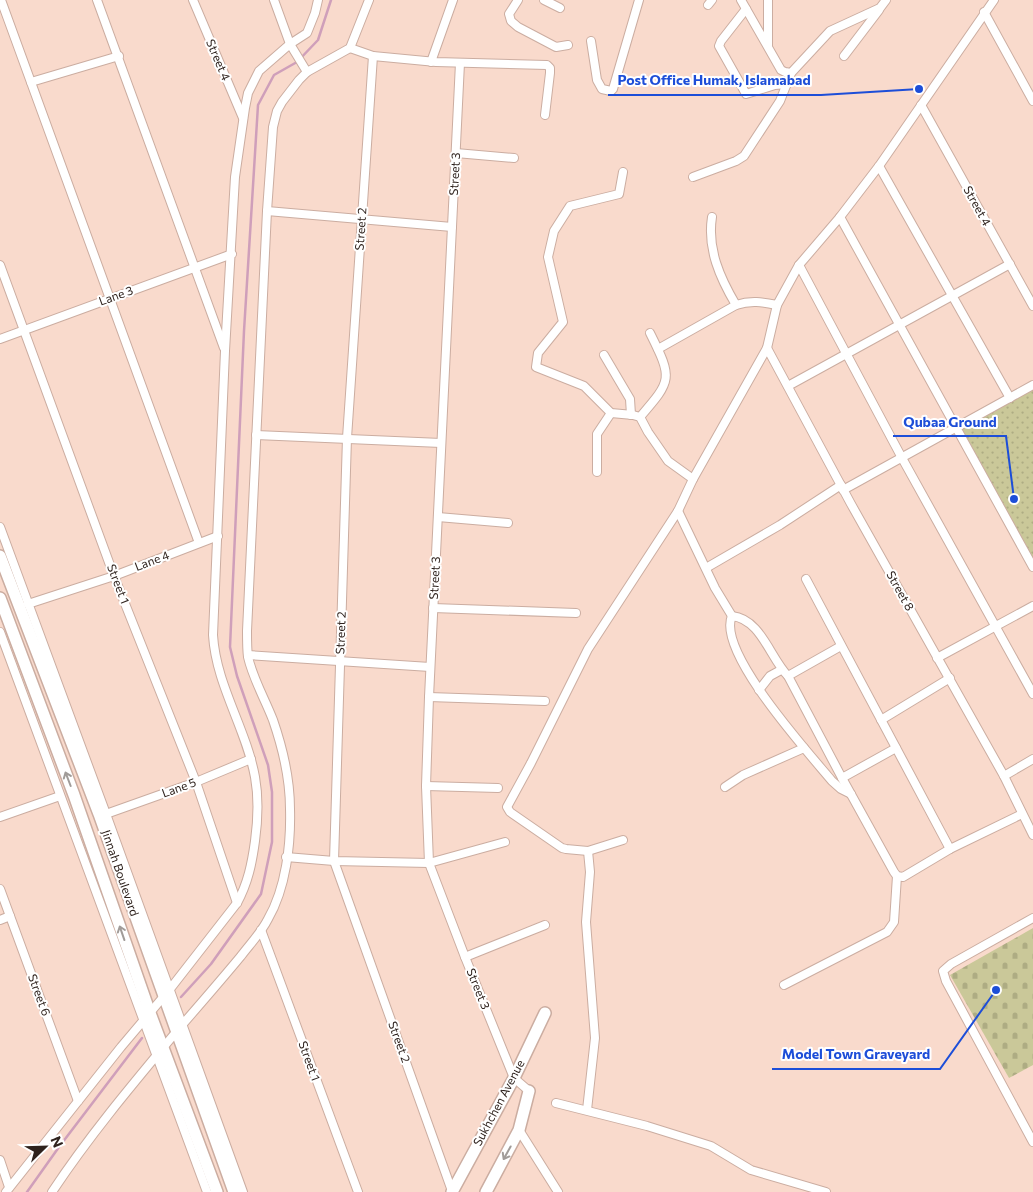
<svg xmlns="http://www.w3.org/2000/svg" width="1033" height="1192" viewBox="0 0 1033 1192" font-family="Commissioner,sans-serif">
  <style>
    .cemetery { fill: url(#cemetery-stones) }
    .park { fill: url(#park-dots) }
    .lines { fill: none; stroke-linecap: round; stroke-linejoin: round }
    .stream { stroke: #cf9fba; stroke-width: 2.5 }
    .street-casing { stroke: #cbada1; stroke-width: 10 }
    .secondary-casing { stroke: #cbada1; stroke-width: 14 }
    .street { stroke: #fff; stroke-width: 8 }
    .secondary { stroke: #fff; stroke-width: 11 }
    .oneway { stroke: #a19c99 }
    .labels { text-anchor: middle; stroke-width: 4; stroke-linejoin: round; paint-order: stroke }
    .street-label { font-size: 12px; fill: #2e221d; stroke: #fff }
    .leader { fill: none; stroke: #1d4ed8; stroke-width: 2 }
    .callout-dot { fill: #1d4ed8; stroke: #fff; stroke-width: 2 }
    .callout-label { font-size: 14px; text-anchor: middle; font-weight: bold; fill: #1d4ed8; stroke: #fff; stroke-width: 4; stroke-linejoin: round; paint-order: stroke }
  </style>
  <defs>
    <pattern id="cemetery-stones" width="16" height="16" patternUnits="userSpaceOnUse" patternTransform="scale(1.25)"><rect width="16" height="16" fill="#cac899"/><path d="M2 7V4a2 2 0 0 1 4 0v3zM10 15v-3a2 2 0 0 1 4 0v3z" fill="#aeac83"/></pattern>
    <pattern id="park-dots" width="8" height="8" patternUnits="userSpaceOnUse" patternTransform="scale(1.25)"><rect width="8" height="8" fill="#cac899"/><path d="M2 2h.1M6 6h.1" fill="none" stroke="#aeac83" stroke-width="1.8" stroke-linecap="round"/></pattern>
  </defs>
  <rect width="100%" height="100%" fill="#f9dacc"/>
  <path class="cemetery" d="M1033 928V1065L1009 1078 950 975Z"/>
  <path class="park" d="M1033 388V566L957 432Z"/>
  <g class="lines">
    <g class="stream">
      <path d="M181 997 211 964 261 894 272 842V792L268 765 237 676 230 647 244 331 258 105 274 75 297 62 318 40 331 0"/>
      <path d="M27 1192 59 1147 142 1038"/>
    </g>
    <g class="street-casing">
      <g id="street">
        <path d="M1 0 199 543"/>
        <path d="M97 0 224 348"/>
        <path d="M193 0 243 118"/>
        <path d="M274 0 290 44 307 72"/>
        <path d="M518 0 509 14 511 21 518 27 556 47 568 45"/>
        <path d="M544 0 560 8"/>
        <path d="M741 0 781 70 785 72 791 73 830 31 880 8 886 0"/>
        <path d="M768 0V45"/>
        <path d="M708 5 712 0"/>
        <path d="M746 9 721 41 719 46 746 94 775 85 787 84"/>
        <path d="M984 12 1033 101"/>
        <path d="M591 41 597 80 602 89 611 91 613 89 639 0"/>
        <path d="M350 48 373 56 436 62 547 65 550 68V73L545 115"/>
        <path d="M373 56 347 438 334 861 452 1191"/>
        <path d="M844 56 879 10"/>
        <path d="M431 62 453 0"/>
        <path d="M460 63 429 697 426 786 429 863 465 957 514 1078 529 1091"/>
        <path d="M31 82 119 56"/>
        <path d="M921 105 1033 306"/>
        <path d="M456 153 514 158"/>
        <path d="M879 166 1010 398"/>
        <path d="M623 172 619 194 570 206 554 231 548 257 563 322 538 353 536 367 584 386 611 413 633 415 640 417 648 432 668 461 693 479"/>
        <path d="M693 177 736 161 744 156 780 101 791 73"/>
        <path d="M267 211 452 227"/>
        <path d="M712 217C707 249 720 278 736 305"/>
        <path d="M840 217 1033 567"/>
        <path d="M0 265 114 576 196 782 237 903"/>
        <path d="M799 265 902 458 1033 694"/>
        <path d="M0 339 232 254"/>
        <path d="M767 348 851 504 1004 776 1033 835"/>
        <path d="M658 349 736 305C751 300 762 302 777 305"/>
        <path d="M604 355 630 399 631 415"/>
        <path d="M788 386 1010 264"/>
        <path d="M640 417C672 380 673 379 650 333"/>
        <path d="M256 435 441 443"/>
        <path d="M597 472V434L611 413"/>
        <path d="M843 490 1033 385"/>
        <path d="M678 511 715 588 732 616"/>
        <path d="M438 517 508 523"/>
        <path d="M0 527 106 814 243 1192"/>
        <path d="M706 568 780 525 841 485"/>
        <path d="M806 579 950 849"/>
        <path d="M28 604 114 576 218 536"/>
        <path d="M433 608 576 613"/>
        <path d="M0 632 207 1192"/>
        <path d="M841 646 788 676 842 778 896 748"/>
        <path d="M248 655 430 667"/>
        <path d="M937 658 1033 606"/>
        <path d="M788 676C770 658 761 619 732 616 716 651 808 752 832 781L841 789 851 794"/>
        <path d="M759 690 770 676 781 670"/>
        <path d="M429 697 545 701"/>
        <path d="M881 720 950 678"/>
        <path d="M1004 776 1033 759"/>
        <path d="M842 778 894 872 897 876 903 877 950 849 1022 814"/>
        <path d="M426 786 498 788"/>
        <path d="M725 787 743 775 804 748"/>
        <path d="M106 814 196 782 251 759"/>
        <path d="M0 817 60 796"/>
        <path d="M623 840 588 851 566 849 562 848 510 812 507 807 531 763 588 649 678 511 693 479 767 348 777 305 799 265 840 217 879 166 994 0"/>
        <path d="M286 857 334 861 429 863 505 842"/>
        <path d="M0 889 78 1101"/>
        <path d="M1033 918 951 964 943 971 946 981 1033 1142"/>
        <path d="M0 920 10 916"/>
        <path d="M261 930 358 1192"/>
        <path d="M465 957 545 925"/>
        <path d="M784 985 887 932 894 922 897 876"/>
        <path d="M556 1103 647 1126 711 1146 751 1170 826 1192"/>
        <path d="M587 1110 595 1038 586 922 590 872 588 851"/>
        <path d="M519 1130 558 1192"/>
        <path d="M0 1160 9 1187"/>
        <path d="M6 1192 121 1047 170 989 237 903C248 883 252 863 255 841 258 819 259 799 255 777 246 728 216 685 213 635L225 351 235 177 245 108 248 93 259 71 290 44 307 33 315 13 318 0"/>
        <path d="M52 1192C91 1133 137 1079 182 1025 202 1002 222 979 241 956 250 944 261 933 268 919 286 888 291 844 290 809 290 779 283 749 273 720 265 699 253 679 248 657 247 649 247 639 247 631L267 211 273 127 277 111 282 102 299 80 307 72 350 48 369 0"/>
      </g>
    </g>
    <g class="secondary-casing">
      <g id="secondary">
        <path d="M0 556 99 814 234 1192"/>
        <path d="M0 598 74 795 150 1013 217 1192"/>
        <path d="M452 1192 514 1078 545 1013"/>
        <path d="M486 1192 519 1130 529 1091"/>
      </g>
    </g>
    <use href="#street" class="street"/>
    <use href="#secondary" class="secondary"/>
  </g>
  <defs><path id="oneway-shaft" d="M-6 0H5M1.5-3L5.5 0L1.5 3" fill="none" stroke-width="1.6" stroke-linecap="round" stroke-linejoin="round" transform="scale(1.25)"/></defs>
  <g class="oneway">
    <use href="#oneway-shaft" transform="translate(68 779) rotate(-111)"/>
    <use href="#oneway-shaft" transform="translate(122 933) rotate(-109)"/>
    <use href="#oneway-shaft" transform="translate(507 1153) rotate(119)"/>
  </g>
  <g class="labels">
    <g class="street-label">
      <text transform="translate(218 60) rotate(67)" y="4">Street 4</text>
      <text transform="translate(455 174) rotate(-87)" y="4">Street 3</text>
      <text transform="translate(977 206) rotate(61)" y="4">Street 4</text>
      <text transform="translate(361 229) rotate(-86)" y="4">Street 2</text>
      <text transform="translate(116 296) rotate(-20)" y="4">Lane 3</text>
      <text transform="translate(152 561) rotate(-21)" y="4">Lane 4</text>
      <text transform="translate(435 578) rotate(-87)" y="4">Street 3</text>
      <text transform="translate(118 584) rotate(69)" y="4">Street 1</text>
      <text transform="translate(900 591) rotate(61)" y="4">Street 8</text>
      <text transform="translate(341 633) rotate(-88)" y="4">Street 2</text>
      <text transform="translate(179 788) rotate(-20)" y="4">Lane 5</text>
      <text transform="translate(120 873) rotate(71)" y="4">Jinnah Boulevard</text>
      <text transform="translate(478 989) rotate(68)" y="4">Street 3</text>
      <text transform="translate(39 995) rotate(70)" y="4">Street 6</text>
      <text transform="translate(399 1042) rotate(70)" y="4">Street 2</text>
      <text transform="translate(309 1061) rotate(70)" y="4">Street 1</text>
      <text transform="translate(499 1103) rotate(-62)" y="4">Sukhchen Avenue</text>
    </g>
  </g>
  <path class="leader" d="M919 89L821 95H608M1014 499L1006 436H893M996 990L940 1069H772"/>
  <g class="callout-dot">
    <circle cx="919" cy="89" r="5"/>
    <circle cx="1014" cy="499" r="5"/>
    <circle cx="996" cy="990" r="5"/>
  </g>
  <g class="callout-label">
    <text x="714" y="85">Post Office Humak, Islamabad</text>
    <text x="950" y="427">Qubaa Ground</text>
    <text x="856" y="1059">Model Town Graveyard</text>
  </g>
  <g transform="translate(45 1147) rotate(67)" stroke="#ffffff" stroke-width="4" paint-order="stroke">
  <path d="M0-4L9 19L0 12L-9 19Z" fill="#2e221d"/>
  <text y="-8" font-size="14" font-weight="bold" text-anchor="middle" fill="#2e221d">N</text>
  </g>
</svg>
